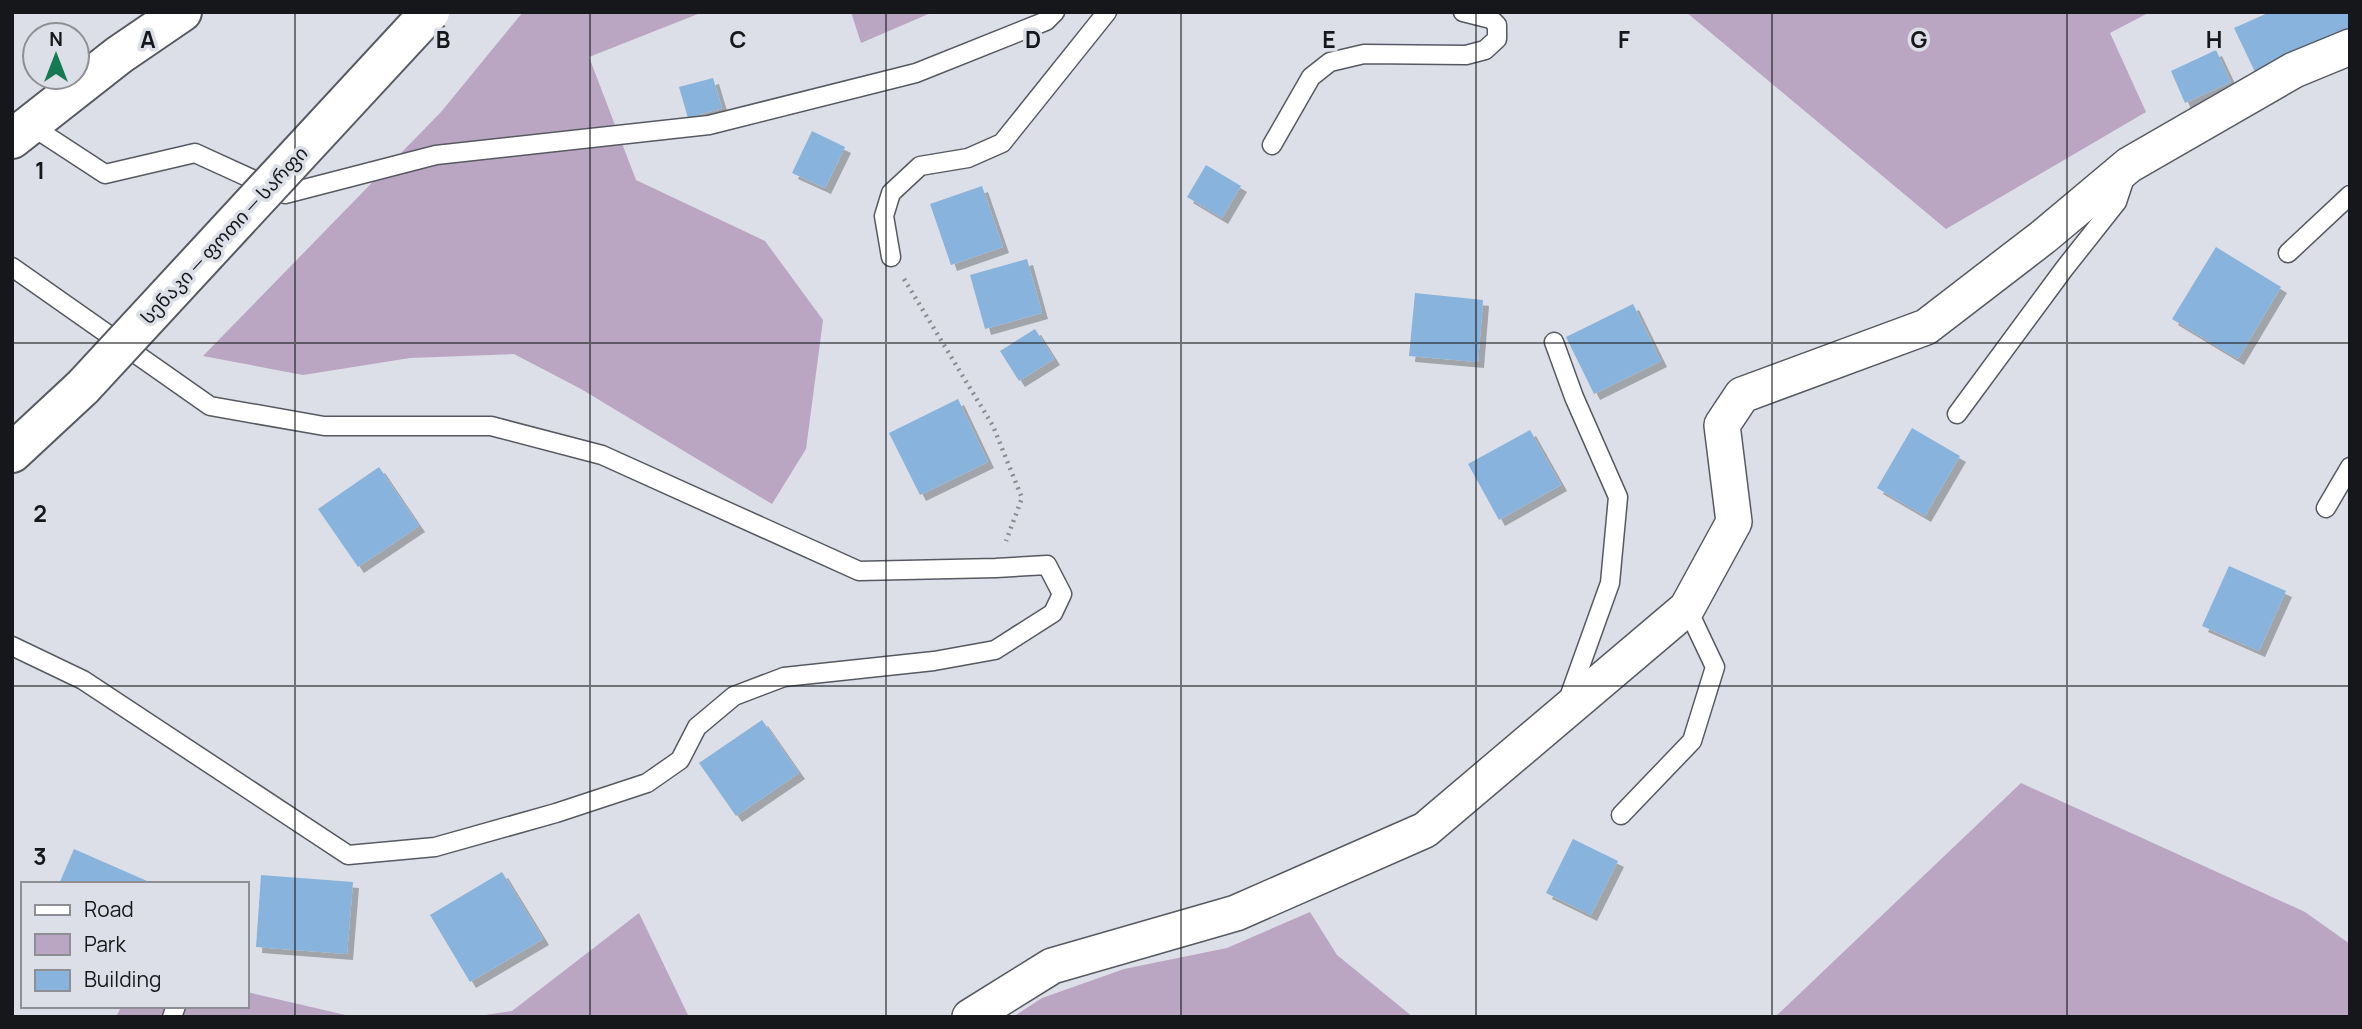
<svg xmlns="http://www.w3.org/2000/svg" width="2362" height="1029" viewBox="0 0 2362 1029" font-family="Manrope,'Noto Sans Georgian',sans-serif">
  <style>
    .green { fill: #baa5c2 }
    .building { fill: #88b3dd; filter: url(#shadow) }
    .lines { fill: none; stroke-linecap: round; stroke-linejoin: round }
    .service-casing { stroke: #575961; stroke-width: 21 }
    .minor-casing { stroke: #575961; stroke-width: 38 }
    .tertiary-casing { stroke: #575961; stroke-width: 42 }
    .trunk-casing { stroke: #575961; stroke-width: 42 }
    .path { stroke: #8a8c92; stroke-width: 4.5; stroke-dasharray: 2 5; stroke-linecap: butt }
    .service { stroke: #fff; stroke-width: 18 }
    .minor { stroke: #fff; stroke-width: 35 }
    .tertiary { stroke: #fff; stroke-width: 38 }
    .trunk { stroke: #fff; stroke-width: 38 }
    .trunk-bridge-casing { stroke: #575961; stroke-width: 42; stroke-linecap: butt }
    .trunk-bridge { stroke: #fff; stroke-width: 38 }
    .grid { fill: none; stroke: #16171a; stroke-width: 2; stroke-opacity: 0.55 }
    .labels { text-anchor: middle; stroke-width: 7; stroke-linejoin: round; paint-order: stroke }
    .street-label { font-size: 19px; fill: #16171a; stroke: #dcdfe7 }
    .grid-label { font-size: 23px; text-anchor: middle; font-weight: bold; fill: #16171a; stroke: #dcdfe7; stroke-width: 7; stroke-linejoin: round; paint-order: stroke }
  </style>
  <defs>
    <filter id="shadow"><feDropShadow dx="6" dy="6" stdDeviation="0" flood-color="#0004"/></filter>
  </defs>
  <rect width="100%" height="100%" fill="#dcdfe7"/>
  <g class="green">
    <path d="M523 12H703L589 57 636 180 765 241 823 320 806 449 772 504 581 389 514 354 410 358 303 375 203 356 441 112Z"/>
    <path d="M851 12H933L861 43Z"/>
    <path d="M1686 12H2150L2110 33 2146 112 1946 229Z"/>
    <path d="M2021 783 2305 912 2350 944V1017H1775Z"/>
    <path d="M1310 912 1337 955 1413 1017H1013L1042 998 1124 969 1227 948Z"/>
    <path d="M639 913 689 1017H472L512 1011Z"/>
    <path d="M247 992 354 1017H116L121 1007 130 1006H247Z"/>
  </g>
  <g class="building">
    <path d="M2270 12H2350V45L2255 72 2234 28Z"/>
    <path d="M2216 50 2231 82 2185 103 2171 71Z"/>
    <path d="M713 78 722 108 688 118 679 87Z"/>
    <path d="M812 131 845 147 825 188 792 173Z"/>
    <path d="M1206 165 1241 186 1222 218 1187 197Z"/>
    <path d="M982 186 1003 247 951 265 930 204Z"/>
    <path d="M2216 247 2281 287 2238 359 2172 319Z"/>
    <path d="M1027 259 1042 313 985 329 970 275Z"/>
    <path d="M1415 293 1483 300 1478 362 1409 356Z"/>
    <path d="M1633 304 1661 361 1594 394 1566 337Z"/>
    <path d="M1035 329 1054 359 1019 381 1000 351Z"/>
    <path d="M958 399 988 462 920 495 889 433Z"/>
    <path d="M1912 428 1960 456 1925 516 1877 488Z"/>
    <path d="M1530 430 1561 485 1499 520 1468 464Z"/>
    <path d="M379 467 419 526 358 567 318 509Z"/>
    <path d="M2229 566 2286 591 2259 651 2202 626Z"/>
    <path d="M762 720 799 773 736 816 699 763Z"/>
    <path d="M1573 839 1618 861 1591 915 1546 893Z"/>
    <path d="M74 849 154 884H59Z"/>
    <path d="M502 872 543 939 470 982 430 915Z"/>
    <path d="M261 875 353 882 347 954 256 947Z"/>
  </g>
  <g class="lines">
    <g class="service-casing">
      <g id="service">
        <path d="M30 125 105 174 195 153 285 194 436 155 709 125 916 73 1046 21 1055 12"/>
        <path d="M1272 145 1311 77 1330 62 1364 54 1466 55 1485 50 1497 39V25L1491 19 1463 12"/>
        <path d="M2288 253 2350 195"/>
        <path d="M891 257 884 216 891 193 920 166 968 158 1002 143 1107 12"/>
        <path d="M12 267 210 406 324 426H491L602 455 859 571 996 568 1047 565 1062 594 1053 613 995 650 934 661 784 677 734 696 697 727 680 760 647 783 556 813 435 847 348 855 83 680 12 646"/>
        <path d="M1554 342 1574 397 1618 497 1610 583 1568 700"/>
        <path d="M1957 414 2064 269 2117 202 2126 175"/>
        <path d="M2326 508 2350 467"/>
        <path d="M1621 815 1692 741 1715 667 1687 608"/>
        <path d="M172 1017 176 1006"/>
      </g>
    </g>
    <g class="minor-casing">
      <path id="minor" d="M970 1017 1052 966 1236 913 1425 830 1687 608 1734 522 1722 425 1742 395 1926 327 2043 237 2129 165 2294 70 2350 47"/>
    </g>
    <g class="tertiary-casing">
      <path id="tertiary" d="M12 139 119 55 182 12"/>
    </g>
    <g class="trunk-casing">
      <path id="trunk" d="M12 453 83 387"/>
    </g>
    <path class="path" d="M904 279 993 426 1022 498 1006 541"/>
    <use href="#service" class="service"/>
    <use href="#minor" class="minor"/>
    <use href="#tertiary" class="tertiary"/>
    <use href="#trunk" class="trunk"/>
    <g class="trunk-bridge-casing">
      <path id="trunk-bridge" d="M83 387 430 12"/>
    </g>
    <use href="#trunk-bridge" class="trunk-bridge"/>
  </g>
  <path class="grid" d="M295 12V1017M590 12V1017M886 12V1017M1181 12V1017M1476 12V1017M1772 12V1017M2067 12V1017M12 343H2350M12 686H2350"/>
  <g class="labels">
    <g class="street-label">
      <text transform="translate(224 235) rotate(-47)" y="7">სენაკი — ფოთი — სარფი</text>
    </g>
  </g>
  <g class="grid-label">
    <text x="148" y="48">A</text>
    <text x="443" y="48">B</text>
    <text x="738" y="48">C</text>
    <text x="1033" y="48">D</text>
    <text x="1329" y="48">E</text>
    <text x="1624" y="48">F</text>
    <text x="1919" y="48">G</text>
    <text x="2214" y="48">H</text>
    <text x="40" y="179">1</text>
    <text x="40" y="522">2</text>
    <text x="40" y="865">3</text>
  </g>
  <rect width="2362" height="1029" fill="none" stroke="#16171a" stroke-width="28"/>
  <rect x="21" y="882" width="228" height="126" fill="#dcdfe7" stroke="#8d8f95" stroke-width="2"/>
  <rect x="35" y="905" width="35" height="10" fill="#ffffff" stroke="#8d8f95" stroke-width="2"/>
  <text x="84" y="917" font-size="21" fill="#16171a">Road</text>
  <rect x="35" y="934" width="35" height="21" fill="#baa5c2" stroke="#8d8f95" stroke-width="2"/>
  <text x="84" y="952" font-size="21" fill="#16171a">Park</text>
  <rect x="35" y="970" width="35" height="21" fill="#88b3dd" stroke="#8d8f95" stroke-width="2"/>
  <text x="84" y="987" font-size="21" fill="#16171a">Building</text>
  <g transform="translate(56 56)"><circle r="33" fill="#dcdfe7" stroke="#8d8f95" stroke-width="2"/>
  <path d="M0-5L12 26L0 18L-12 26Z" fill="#157951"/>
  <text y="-10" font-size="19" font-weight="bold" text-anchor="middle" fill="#16171a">N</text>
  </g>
</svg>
